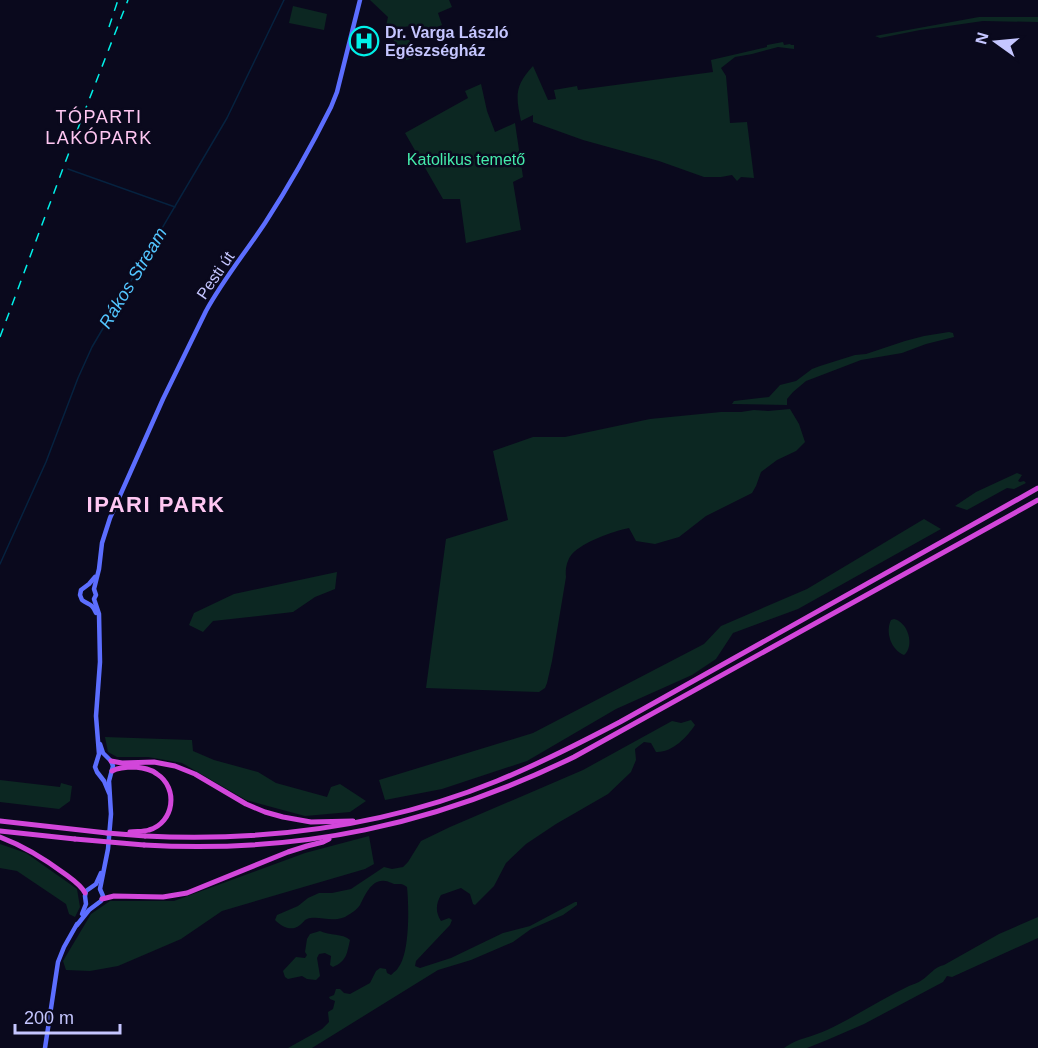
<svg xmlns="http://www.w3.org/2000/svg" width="1038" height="1048" viewBox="0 0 1038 1048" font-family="Helvetica,sans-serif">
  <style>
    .green { fill: #0c2722 }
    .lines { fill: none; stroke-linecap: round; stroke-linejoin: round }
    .stream { stroke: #06223f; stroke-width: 1.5 }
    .secondary { stroke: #5c6eff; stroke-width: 4.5 }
    .trunk { stroke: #d246da; stroke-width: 5 }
    .rail { stroke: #00f0e8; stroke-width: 1.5; stroke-dasharray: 9 8; stroke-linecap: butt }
    .trunk-bridge { stroke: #d246da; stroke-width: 5 }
    .labels { text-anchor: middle; stroke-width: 5; stroke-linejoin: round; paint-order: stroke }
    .poi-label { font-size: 16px; font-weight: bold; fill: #c5c6ff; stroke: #0a091d; text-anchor: start }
    .park-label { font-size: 16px; fill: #45ebab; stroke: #0a091d }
    .street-label { font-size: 16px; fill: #c5c6ff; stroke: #0a091d }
    .neighbourhood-label { font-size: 18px; letter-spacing: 1.5px; fill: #ffc7f2; stroke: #0a091d }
    .water-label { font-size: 18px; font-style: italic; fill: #53c6ff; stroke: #0a091d }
    .district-label { font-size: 22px; font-weight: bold; letter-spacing: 1.5px; fill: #ffc7f2; stroke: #0a091d }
  </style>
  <rect width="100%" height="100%" fill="#0a091d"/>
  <g class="green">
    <path d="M370 0H449L452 7 438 13 442 25 422 33 411 26 403 27 402 33 406 40H409L420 56 406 60 404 52H400L386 26 388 17Z"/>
    <path d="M293 6 327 14 324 30 289 23Z"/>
    <path d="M979 17H1038V22L983 21 920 30 880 38 875 36Z"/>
    <path d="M783 42 784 45 790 44 791 45H794V49L778 47 752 54 735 57 721 68 726 76 730 123 747 122 754 178 741 177 737 181 732 175 721 177H704L659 161 583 140 533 122V115L521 121C516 97 514 86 533 66L548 100 556 99 554 90 577 86 578 90 713 72 711 60 767 47V45Z"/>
    <path d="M481 84 487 111 495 132 515 123 523 177 513 182 521 230 466 243 460 199H443L405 133 468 98 465 91Z"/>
    <path d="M949 332 953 333 954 337 926 344 902 353 861 360 814 378 806 381 793 392 787 399V405L732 404 734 401 769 397 780 385 796 381 812 369 820 366 855 355 866 354 905 341 924 336Z"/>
    <path d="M790 409 799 424 805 442 796 451 777 460 761 472 756 486 752 493 706 516 679 537 655 544 636 541 629 528C613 531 583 542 572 554 567 560 565 569 566 577L552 661 547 683 545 688 539 692 426 688 446 539 508 520 493 451 533 437H565L650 419 721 412H741L754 410 768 411Z"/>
    <path d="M1017 473 1022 475 1018 481 1020 482 1024 481 1026 483 1014 489 1007 488 967 510 955 506 976 492Z"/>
    <path d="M924 519 941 529 798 609 733 633 716 659 692 675 616 709 527 761 442 789 385 800 379 780 533 733 704 644 721 626 807 589Z"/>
    <path d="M337 572 335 589 315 597 293 612 213 621 203 632 189 625 194 613 234 594Z"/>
    <path d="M894 619C908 622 915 646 904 655 891 650 885 632 891 620Z"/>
    <path d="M691 720 695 725C687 737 672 753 656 752L651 743 644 742 635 749 636 760 631 772 608 794 556 824 526 844 506 863 494 886 475 905 473 904 470 894 461 888 441 895C436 903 435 912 441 921L449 918 452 920 450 925 416 961 415 966 420 968 451 958 503 933 530 926 575 902H577V905L563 915 531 929 513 942 471 960 438 970 312 1048H288L322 1029 329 1022 328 1012 333 1009 335 1001 330 999 329 997 334 995 336 989H340L344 993 350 994 370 983 376 971 380 968 386 969 387 973 391 975C392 974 398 969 398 968 410 954 409 906 407 887 402 883 400 884 394 884 391 883 388 881 385 881 371 879 365 896 360 905 357 910 350 914 345 917 331 923 318 915 307 919 304 920 303 923 300 925 292 932 282 927 275 920L277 915 298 906 308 898 319 893H332L351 889 384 867 392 869 403 867 408 862 421 841 450 827 583 770 672 721 681 723Z"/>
    <path d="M105 737 192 740 193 751 214 760 258 772 276 783 327 797 331 787 340 784 366 801 350 812 305 816 246 800 182 763 148 757H117L108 752Z"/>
    <path d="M0 780 60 787 61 783 72 786 70 801 59 809 0 802Z"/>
    <path d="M369 836 374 864 365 869 222 911 181 939 118 966 90 971 66 970 63 961 91 914 110 901H174L305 853Z"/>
    <path d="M0 844 26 853 77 889 80 907 75 917 69 914 66 904 17 871 0 868Z"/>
    <path d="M1038 917V938L952 977 947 976 943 982 864 1024 827 1040 807 1048H784C797 1038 813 1037 827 1030 855 1017 881 999 909 986 913 984 918 983 922 980 930 975 934 967 944 965L999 934Z"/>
    <path d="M320 931C330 936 342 933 350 940 347 953 347 961 333 967L330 965 331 956 325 953 319 954 317 958 320 976 316 980 307 979 302 976 288 979 285 977 283 971 296 957 305 958 307 955 305 952 307 939 310 934Z"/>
  </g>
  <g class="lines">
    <g class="stream">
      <path d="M68 169 175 207"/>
      <path d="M0 564 46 462 78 378 92 347 227 118 284 0"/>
    </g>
    <g class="secondary">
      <path d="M95 577 89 584 81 590 80 595 82 600C89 605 92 603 96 613"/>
      <path d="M109 793 104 781 97 772 95 767 99 754 96 716 100 662 99 614 94 599 96 595 94 589 99 569 102 543 110 518 163 399 206 311C223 280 245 253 265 223 289 186 311 147 331 107L337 92 360 0"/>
      <path d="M82 914 86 904 85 896 86 891 96 884 101 873"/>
      <path d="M77 925 89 910 101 901 103 896 100 889 108 849 111 814 109 781 113 766 111 761 103 753 100 744"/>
      <path d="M45 1048 58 962 64 947 77 924"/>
    </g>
    <g class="trunk">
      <path d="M111 761 122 763 154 762 175 766 195 774 246 804 265 812 283 817 311 822 353 821"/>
      <path d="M112 771C119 767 127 767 135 767 143 768 151 769 157 774 179 788 174 823 149 830 143 832 136 831 130 832"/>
      <path d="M0 821 107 833"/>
      <path d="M0 831 75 839"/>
      <path d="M145 836C267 842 384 827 497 781 539 764 580 743 620 722L1038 488"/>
      <path d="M0 837C24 846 45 859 65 874 73 880 81 885 85 893"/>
      <path d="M144 845C300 854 434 825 574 757L1038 500"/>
      <path d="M102 899 114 896 163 897 187 893 288 852 307 846 323 842 329 839"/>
    </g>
    <g class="rail">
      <path d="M109 27 118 0"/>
      <path d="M0 337 80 123 128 0"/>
    </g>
    <g class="trunk-bridge">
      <path d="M107 833 145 836"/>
      <path d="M75 839 144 845"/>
    </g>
  </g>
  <defs>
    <g id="hospital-ring" transform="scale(1.5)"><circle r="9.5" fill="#0a091d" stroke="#00f0e8" stroke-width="1.5"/><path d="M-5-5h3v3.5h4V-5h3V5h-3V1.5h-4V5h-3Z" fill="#00f0e8"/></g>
  </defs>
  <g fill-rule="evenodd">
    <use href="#hospital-ring" x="364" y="41"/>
  </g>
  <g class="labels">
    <g class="poi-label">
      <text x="385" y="38">Dr. Varga László<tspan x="385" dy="18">Egészségház</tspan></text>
    </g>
    <g class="park-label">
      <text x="466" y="165">Katolikus temető</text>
    </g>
    <g class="street-label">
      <text transform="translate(215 275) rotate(-56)" y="6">Pesti út</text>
    </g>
    <g class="neighbourhood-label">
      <text x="99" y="123">TÓPARTI<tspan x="99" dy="21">LAKÓPARK</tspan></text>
    </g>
    <g class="water-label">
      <text transform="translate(133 278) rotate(-59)" y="6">Rákos Stream</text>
    </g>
    <g class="district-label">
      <text x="156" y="512">IPARI PARK</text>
    </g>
  </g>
  <g transform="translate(996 42) rotate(285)" stroke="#0a091d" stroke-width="4.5" paint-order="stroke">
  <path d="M0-4.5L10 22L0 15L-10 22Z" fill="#c5c6ff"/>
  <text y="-9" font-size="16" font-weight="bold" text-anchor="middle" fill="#c5c6ff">N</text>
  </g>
  <path d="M15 1024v9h105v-9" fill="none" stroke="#c5c6ff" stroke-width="3"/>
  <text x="24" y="1024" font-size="18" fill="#c5c6ff" stroke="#0a091d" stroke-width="4.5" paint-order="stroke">200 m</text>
</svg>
